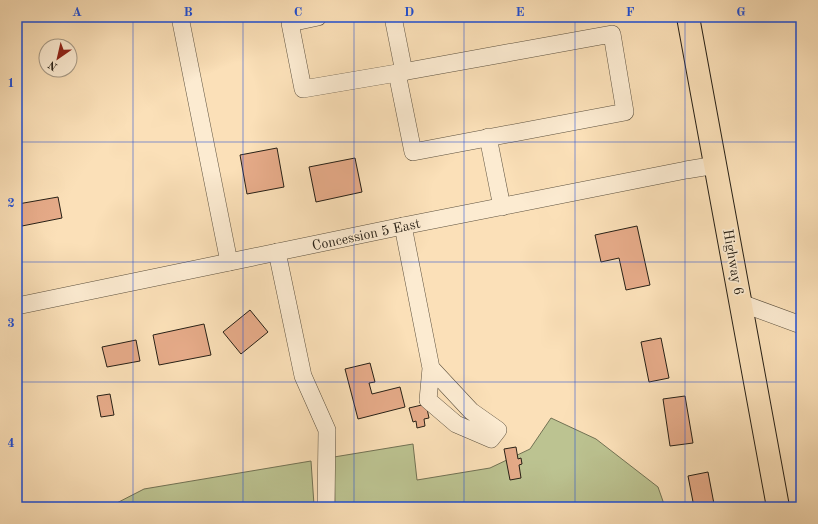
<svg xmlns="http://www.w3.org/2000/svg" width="818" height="524" viewBox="0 0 818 524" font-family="'Old Standard TT',serif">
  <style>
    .green { fill: #bcc391; stroke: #727254 }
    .building { fill: #e6ab89; stroke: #272016 }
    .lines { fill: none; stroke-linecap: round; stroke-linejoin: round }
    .minor-casing { stroke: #5c503e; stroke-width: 18 }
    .highway-casing { stroke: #272016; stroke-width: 24 }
    .minor { stroke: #fcebd1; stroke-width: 17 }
    .highway { stroke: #fbe0b8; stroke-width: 22 }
    .grid { fill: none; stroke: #1d4ed8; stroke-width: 1; stroke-opacity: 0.55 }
    .labels { text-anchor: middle; stroke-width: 3.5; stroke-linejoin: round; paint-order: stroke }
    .street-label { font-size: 14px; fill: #272016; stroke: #fcebd1 }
    .neatline { fill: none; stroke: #1d4ed8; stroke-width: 1.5 }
    .grid-label { font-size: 13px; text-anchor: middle; font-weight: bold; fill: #1d4ed8 }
  </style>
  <rect width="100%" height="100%" fill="#fbe0b8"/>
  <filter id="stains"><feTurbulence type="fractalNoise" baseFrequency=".005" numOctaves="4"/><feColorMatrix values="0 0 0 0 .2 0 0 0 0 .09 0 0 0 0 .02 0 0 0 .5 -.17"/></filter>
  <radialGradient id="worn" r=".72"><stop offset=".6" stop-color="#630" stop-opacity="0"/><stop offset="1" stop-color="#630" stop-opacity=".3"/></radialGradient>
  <g class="green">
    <path d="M551 418 596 439 658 487 665 507H335L334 457 413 444 417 480 490 468 530 449Z"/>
    <path d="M311 461 314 505V507H109L144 489Z"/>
  </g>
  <g class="building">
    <path d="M800 65H801V83H797Z"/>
    <path d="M277 148 284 187 247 194 240 155Z"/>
    <path d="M355 158 362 192 316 202 309 167Z"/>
    <path d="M58 197 62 218 22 226 18 204Z"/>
    <path d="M637 226 650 285 626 290 619 258 601 262 595 235Z"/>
    <path d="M250 310 268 332 241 354 223 332Z"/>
    <path d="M204 324 211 355 159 365 153 335Z"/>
    <path d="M661 338 669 378 649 382 641 342Z"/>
    <path d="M136 340 140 361 107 367 102 347Z"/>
    <path d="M370 363 375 382 369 383 372 394 400 387 405 407 358 419 345 369Z"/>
    <path d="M110 394 114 415 101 417 97 396Z"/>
    <path d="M685 396 693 443 670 446 663 399Z"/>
    <path d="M426 404 429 418 424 419 425 426 417 428 416 421 413 422 409 408Z"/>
    <path d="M516 447 518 459 521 458 522 464 519 465 521 478 510 480 504 449Z"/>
    <path d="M708 472 714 504 700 507H694L688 476Z"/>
  </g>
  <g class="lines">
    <g class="minor-casing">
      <g id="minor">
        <path d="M180 17 229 262"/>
        <path d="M318 17 290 23 303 89 397 73"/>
        <path d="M393 17 404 72"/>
        <path d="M612 34 625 112 413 152 397 73Z"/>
        <path d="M488 137 502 207"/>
        <path d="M403 226 431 368 428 400 456 424 491 439 498 430 471 411 431 368"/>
        <path d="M277 252 303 376 327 430 326 507"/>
        <path d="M741 303 801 325"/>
        <path d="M17 306 403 226 686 170 716 165"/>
      </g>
    </g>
    <g class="highway-casing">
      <path id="highway" d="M688 17 778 507"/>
    </g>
    <use href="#minor" class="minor"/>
    <use href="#highway" class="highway"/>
  </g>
  <path class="grid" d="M133 17V507M243 17V507M354 17V507M464 17V507M575 17V507M685 17V507M17 142H801M17 262H801M17 382H801"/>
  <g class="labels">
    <g class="street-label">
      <text transform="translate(366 234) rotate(-12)" y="5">Concession 5 East</text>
      <text transform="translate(734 262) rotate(80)" y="5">Highway 6</text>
    </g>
  </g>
  <rect width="818" height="524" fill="none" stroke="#fbe0b8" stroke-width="44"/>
  <g transform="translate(58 58) rotate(214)"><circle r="19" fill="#fcebd1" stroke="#a79a86"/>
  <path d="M0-3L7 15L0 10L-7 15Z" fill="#8f2418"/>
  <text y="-6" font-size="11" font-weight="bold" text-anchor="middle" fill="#272016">N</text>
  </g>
  <rect x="22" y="22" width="774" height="480" class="neatline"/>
  <g class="grid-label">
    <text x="77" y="16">A</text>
    <text x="188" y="16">B</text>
    <text x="298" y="16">C</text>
    <text x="409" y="16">D</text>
    <text x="520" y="16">E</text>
    <text x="630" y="16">F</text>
    <text x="741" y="16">G</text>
    <text x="11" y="87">1</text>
    <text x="11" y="207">2</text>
    <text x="11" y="327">3</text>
    <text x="11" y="447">4</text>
  </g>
  <rect width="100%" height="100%" filter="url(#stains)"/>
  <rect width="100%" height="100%" fill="url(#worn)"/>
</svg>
